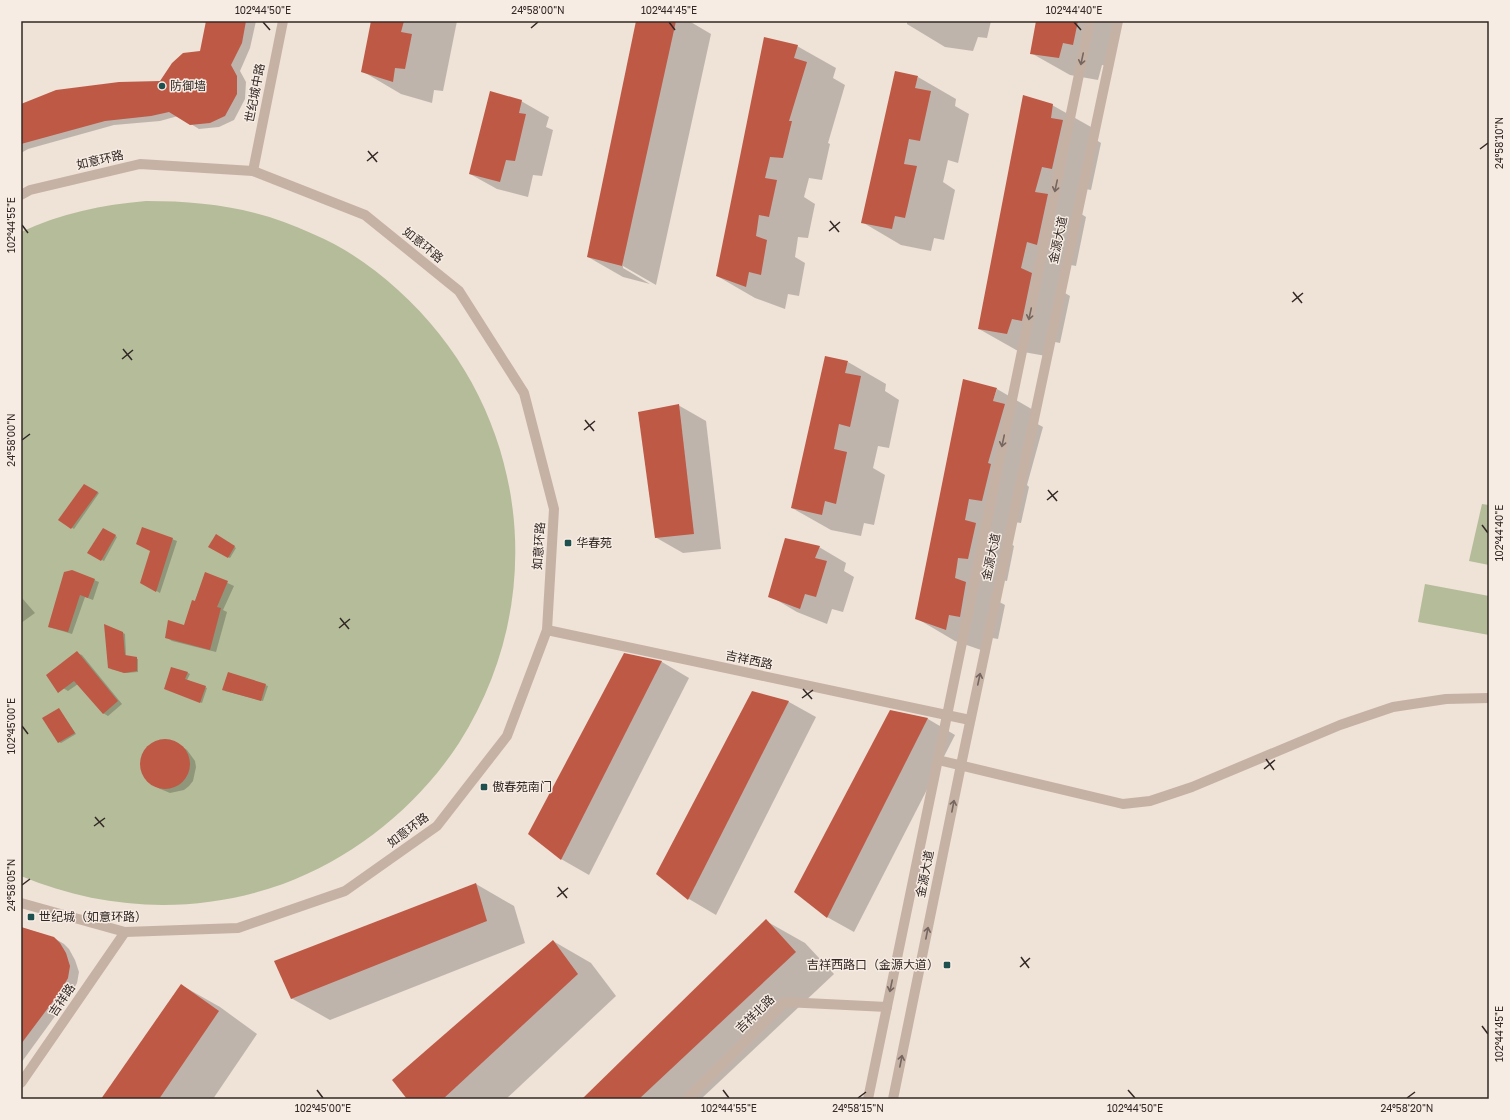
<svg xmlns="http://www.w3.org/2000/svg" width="1510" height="1120" viewBox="0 0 1510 1120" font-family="'Golos Text','Noto Sans SC',sans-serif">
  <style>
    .park { fill: #b4bc99 }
    .shadow { fill: #0003 }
    .building { fill: #be5946 }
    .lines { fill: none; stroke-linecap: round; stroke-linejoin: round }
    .minor { stroke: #c6b1a5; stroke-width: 10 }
    .tertiary { stroke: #c6b1a5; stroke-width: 10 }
    .oneway { stroke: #75665f }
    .ticks { fill: none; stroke: #322825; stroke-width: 1.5 }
    .poi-dot { fill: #1e504f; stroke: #f7ece3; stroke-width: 1.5 }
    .labels { text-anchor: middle; stroke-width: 3; stroke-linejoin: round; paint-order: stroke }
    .poi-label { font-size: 12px; fill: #322825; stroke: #f7ece3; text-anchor: start }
    .street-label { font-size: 12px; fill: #322825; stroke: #f7ece3 }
    .neatline { fill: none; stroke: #322825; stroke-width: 1.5 }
    .ticks-label { font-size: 10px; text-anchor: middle; fill: #322825 }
  </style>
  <rect width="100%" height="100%" fill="#efe2d7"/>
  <g class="park">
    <path d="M146 201C206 201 257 208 313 234 344 247 373 267 398 290 527 406 553 596 459 743 417 807 355 857 283 884 197 915 105 911 21 876V232C61 213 102 205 146 201Z"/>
    <path d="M1482 504 1489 505V565L1469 561Z"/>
    <path d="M1425 584 1489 596V635L1418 622Z"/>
  </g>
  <g class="shadow">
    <path d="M198 21H256L250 48 240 71 246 82 245 99 234 120 219 127 199 129 178 116 160 121 114 125 28 149 21 153V105L161 82 201 51 207 23Z"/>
    <path d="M372 21H457L443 91 434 90 432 103 401 94 362 71Z"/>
    <path d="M637 21H689L711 34 656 285 623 266V268L650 284 623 277 588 257Z"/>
    <path d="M907 21H991L987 38 978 37 973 51 945 47 907 24Z"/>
    <path d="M1037 21H1121L1112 67 1102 65 1098 80 1070 75 1031 53Z"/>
    <path d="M797 46 836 68 833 78 845 85 828 143 830 144 822 180 809 178 804 197 815 204 808 238 798 237 795 257 805 263 799 296 788 294 785 309 755 298 717 276Z"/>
    <path d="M918 77 956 99 955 106 969 114 958 163 948 160 943 182 955 190 944 240 934 238 931 251 901 245 862 222Z"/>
    <path d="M521 101 549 117 546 127 553 130 542 176 533 175 528 197 497 189 470 174Z"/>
    <path d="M1052 105 1091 127 1090 136 1101 143 1091 190 1081 188 1075 210 1086 217 1076 266 1066 264 1060 290 1070 296 1060 343 1050 341 1046 356 1018 351 979 329Z"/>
    <path d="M848 362 886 384 885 391 899 400 889 448 878 446 873 468 885 475 874 525 864 523 861 536 831 530 792 508Z"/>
    <path d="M997 389 1035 411 1032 421 1043 427 1027 485 1029 487 1021 523 1008 521 1004 540 1014 546 1007 581 997 579 994 599 1005 605 998 639 987 637 984 651 955 641 916 618Z"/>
    <path d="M678 405 706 421 721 549 683 553 655 537Z"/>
    <path d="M84 485 99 493 74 529 60 520Z"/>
    <path d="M143 528 177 541 160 593 141 582 151 551Z"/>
    <path d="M104 529 117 537 104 561 89 553Z"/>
    <path d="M217 536 236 548 230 558 210 546Z"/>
    <path d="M819 547 846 563 844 571 854 577 843 612 832 609 827 624 797 612 770 596Z"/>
    <path d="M206 573 234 586 223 610 227 612 216 652 172 641 166 637 185 626Z"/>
    <path d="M94 580 99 582 93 600 85 597 72 634 49 627Z"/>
    <path d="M22 598 35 613 21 623V599Z"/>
    <path d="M123 633 125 634 126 656 138 659V672L126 673 111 669Z"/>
    <path d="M77 653 82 655 122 704 108 716 103 713 78 684 68 691 63 688Z"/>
    <path d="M625 654 662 662 689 678 589 875 561 859 530 834Z"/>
    <path d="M172 669 188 673 190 674 187 680 207 688 202 703 167 689Z"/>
    <path d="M228 674 268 686 263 701 225 691Z"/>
    <path d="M753 693 789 702 816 717 716 915 689 899 657 874Z"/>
    <path d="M59 709 76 734 61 743 59 742Z"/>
    <path d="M891 711 928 719 955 735 854 932 827 917Z"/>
    <path d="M160 741 174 742 180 745 187 750 195 761 196 767 193 781 189 786 184 790 170 793 158 788 145 778 141 765 144 752 154 743Z"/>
    <path d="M476 884 514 906 525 943 330 1020 291 998Z"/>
    <path d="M766 921 805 943 834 974 701 1099H583Z"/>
    <path d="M21 927 54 938 64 944 69 949 75 960 79 972 77 983 69 997 21 1063Z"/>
    <path d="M553 941 591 963 616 996 506 1099H408Z"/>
    <path d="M181 985 220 1007 257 1034 213 1099H102Z"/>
  </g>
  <g class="building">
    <path d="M206 21H246L242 43 231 65 237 76V94L225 116 210 123 190 125 169 112 151 116 105 121 21 144V104L56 90 119 82 160 81 172 63 183 53 200 51Z"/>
    <path d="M371 21H404L401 32 412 34 405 69 395 68 393 82 361 72Z"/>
    <path d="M636 21H676L622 266 587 257Z"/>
    <path d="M1036 21H1078L1073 45 1063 43 1059 58 1030 54Z"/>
    <path d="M764 37 798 45 794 58 807 62 789 121H792L783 158 770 157 765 178 777 180 769 217 759 215 756 236 767 240 761 275 749 272 746 287 716 276Z"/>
    <path d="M895 71 918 76 915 88 931 91 920 141 909 139 904 164 917 166 905 218 895 216 892 229 861 223Z"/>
    <path d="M490 91 522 100 519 113 526 114 515 161 506 160 500 182 469 174Z"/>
    <path d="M1023 95 1053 104 1051 118 1063 120 1052 169 1042 167 1035 192 1048 194 1037 245 1027 242 1021 268 1032 273 1022 321 1012 319 1007 334 978 329Z"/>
    <path d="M825 356 848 361 845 373 861 376 850 427 839 424 834 449 847 452 836 504 825 501 822 515 791 508Z"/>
    <path d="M963 379 997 388 993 401 1005 404 988 463 991 464 982 501 969 499 965 520 976 523 968 559 958 558 955 578 966 582 960 617 949 615 946 630 915 619Z"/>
    <path d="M679 404 694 534 655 538 638 412Z"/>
    <path d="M84 484 98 492 71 529 58 520Z"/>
    <path d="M142 527 173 538 156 592 140 583 150 551 136 544Z"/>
    <path d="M103 528 116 535 101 561 87 553Z"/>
    <path d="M216 534 235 546 228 558 208 547Z"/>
    <path d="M785 538 820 546 815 558 827 561 816 597 805 594 800 609 768 597Z"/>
    <path d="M72 570 95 579 88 598 80 595 68 632 48 627 64 572Z"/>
    <path d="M205 572 228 581 217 607 221 608 210 650 165 638 168 620 184 625 192 600 195 601Z"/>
    <path d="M104 624 123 632 125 655 137 657V671L124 673 108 668Z"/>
    <path d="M77 651 118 701 103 714 74 681 58 693 46 675Z"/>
    <path d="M624 653 662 661 561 860 528 834Z"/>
    <path d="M171 667 188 672 185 679 206 686 200 703 164 689Z"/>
    <path d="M228 672 266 684 261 701 222 690Z"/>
    <path d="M752 691 789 701 688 900 656 874Z"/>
    <path d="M59 708 75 733 58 743 42 718Z"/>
    <path d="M890 710 928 718 827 918 794 892Z"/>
    <circle cx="165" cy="764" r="25"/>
    <path d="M476 883 487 921 291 999 274 961Z"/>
    <path d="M766 919 796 952 639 1099H582Z"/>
    <path d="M21 927 54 937 60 943 66 953 70 966 68 978 60 992 21 1044Z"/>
    <path d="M553 940 578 974 443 1099H407L392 1080Z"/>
    <path d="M181 984 219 1011 159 1099H101Z"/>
  </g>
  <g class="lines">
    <g class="minor">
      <path d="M253 171 283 21"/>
      <path d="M21 195 30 190 140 164 253 171 365 215 459 291 524 393 554 509 547 630 507 736 437 826 345 891 238 928 125 932 21 903"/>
      <path d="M547 630 970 720"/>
      <path d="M938 760 1123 804 1150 801 1192 787 1340 725 1393 707 1446 699 1489 698"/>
      <path d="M21 1083 125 932"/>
      <path d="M687 1099 785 1002 887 1007"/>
    </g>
    <g class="tertiary">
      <path d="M868 1099 1090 21"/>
      <path d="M893 1099 961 765 1118 21"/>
    </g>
  </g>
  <defs><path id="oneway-shaft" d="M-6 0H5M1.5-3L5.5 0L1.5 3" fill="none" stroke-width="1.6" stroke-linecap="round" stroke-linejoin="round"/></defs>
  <g class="oneway">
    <use href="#oneway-shaft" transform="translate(1082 59) rotate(102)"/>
    <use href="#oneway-shaft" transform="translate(1056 186) rotate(102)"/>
    <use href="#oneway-shaft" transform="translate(1030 314) rotate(102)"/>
    <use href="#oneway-shaft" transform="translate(1003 441) rotate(102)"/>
    <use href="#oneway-shaft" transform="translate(979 679) rotate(-78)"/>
    <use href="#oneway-shaft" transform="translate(953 806) rotate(-79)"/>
    <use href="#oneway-shaft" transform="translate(927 933) rotate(-79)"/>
    <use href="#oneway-shaft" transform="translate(891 986) rotate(102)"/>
    <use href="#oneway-shaft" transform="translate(901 1061) rotate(-79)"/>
  </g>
  <path class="ticks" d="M263 22 270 30M669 22 675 30M1074 22 1081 30M531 28 538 22M1480 149 1488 143M368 151 377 162M367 161 378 152M830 221 839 232M22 225 28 233M829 231 840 222M1293 292 1302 303M1292 302 1303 293M123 349 132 360M122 359 133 350M585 420 594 431M584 430 595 421M22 440 30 434M1048 490 1057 501M1047 500 1058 491M1482 525 1488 533M340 618 349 629M339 628 350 619M803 689 812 699M802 698 813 690M22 726 28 734M1266 759 1274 770M1264 769 1275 760M95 817 104 827M94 826 105 818M22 885 30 879M558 887 567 898M557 897 568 888M1021 957 1029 968M1020 967 1030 958M1482 1026 1488 1034M317 1090 323 1098M723 1090 729 1098M1128 1090 1135 1098M858 1098 866 1092M1407 1098 1415 1092"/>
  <g class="poi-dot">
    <circle cx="162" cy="86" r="4"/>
    <rect x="564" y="539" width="8" height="8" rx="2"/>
    <rect x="480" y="783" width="8" height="8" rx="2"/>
    <rect x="27" y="913" width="8" height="8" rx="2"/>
    <rect x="943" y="961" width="8" height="8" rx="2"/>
  </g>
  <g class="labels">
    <g class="poi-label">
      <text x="170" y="90">防御墙</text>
      <text x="576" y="547">华春苑</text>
      <text x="492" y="791">傲春苑南门</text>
      <text x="39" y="921">世纪城（如意环路）</text>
      <text x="939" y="969" text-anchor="end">吉祥西路口（金源大道）</text>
    </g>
    <g class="street-label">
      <text transform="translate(255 93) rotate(-79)" y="4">世纪城中路</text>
      <text transform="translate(100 160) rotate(-13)" y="4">如意环路</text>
      <text transform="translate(1058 240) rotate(-78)" y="4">金源大道</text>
      <text transform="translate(423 245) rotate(39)" y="4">如意环路</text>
      <text transform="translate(539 546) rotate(-86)" y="4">如意环路</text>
      <text transform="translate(991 557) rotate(-78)" y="4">金源大道</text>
      <text transform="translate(749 660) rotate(12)" y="4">吉祥西路</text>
      <text transform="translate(408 830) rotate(-37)" y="4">如意环路</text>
      <text transform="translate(925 874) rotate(-79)" y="4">金源大道</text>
      <text transform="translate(62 1000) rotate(-56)" y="4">吉祥路</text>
      <text transform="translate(755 1014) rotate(-44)" y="4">吉祥北路</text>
    </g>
  </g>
  <rect width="1510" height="1120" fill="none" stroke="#f7ece3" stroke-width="44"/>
  <rect x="22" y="22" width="1466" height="1076" class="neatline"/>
  <g class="ticks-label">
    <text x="263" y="14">102°44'50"E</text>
    <text x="538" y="14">24°58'00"N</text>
    <text x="669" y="14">102°44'45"E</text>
    <text x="1074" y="14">102°44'40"E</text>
    <text transform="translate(1499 143) rotate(-90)" y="4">24°58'10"N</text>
    <text transform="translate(11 225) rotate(-90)" y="4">102°44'55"E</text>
    <text transform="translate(11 440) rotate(-90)" y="4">24°58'00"N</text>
    <text transform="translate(1499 533) rotate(-90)" y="4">102°44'40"E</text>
    <text transform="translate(11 726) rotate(-90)" y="4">102°45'00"E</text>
    <text transform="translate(11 885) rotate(-90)" y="4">24°58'05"N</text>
    <text transform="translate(1499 1034) rotate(-90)" y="4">102°44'45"E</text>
    <text x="323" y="1112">102°45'00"E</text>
    <text x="729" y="1112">102°44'55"E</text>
    <text x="858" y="1112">24°58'15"N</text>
    <text x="1135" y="1112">102°44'50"E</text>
    <text x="1407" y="1112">24°58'20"N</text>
  </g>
</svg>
